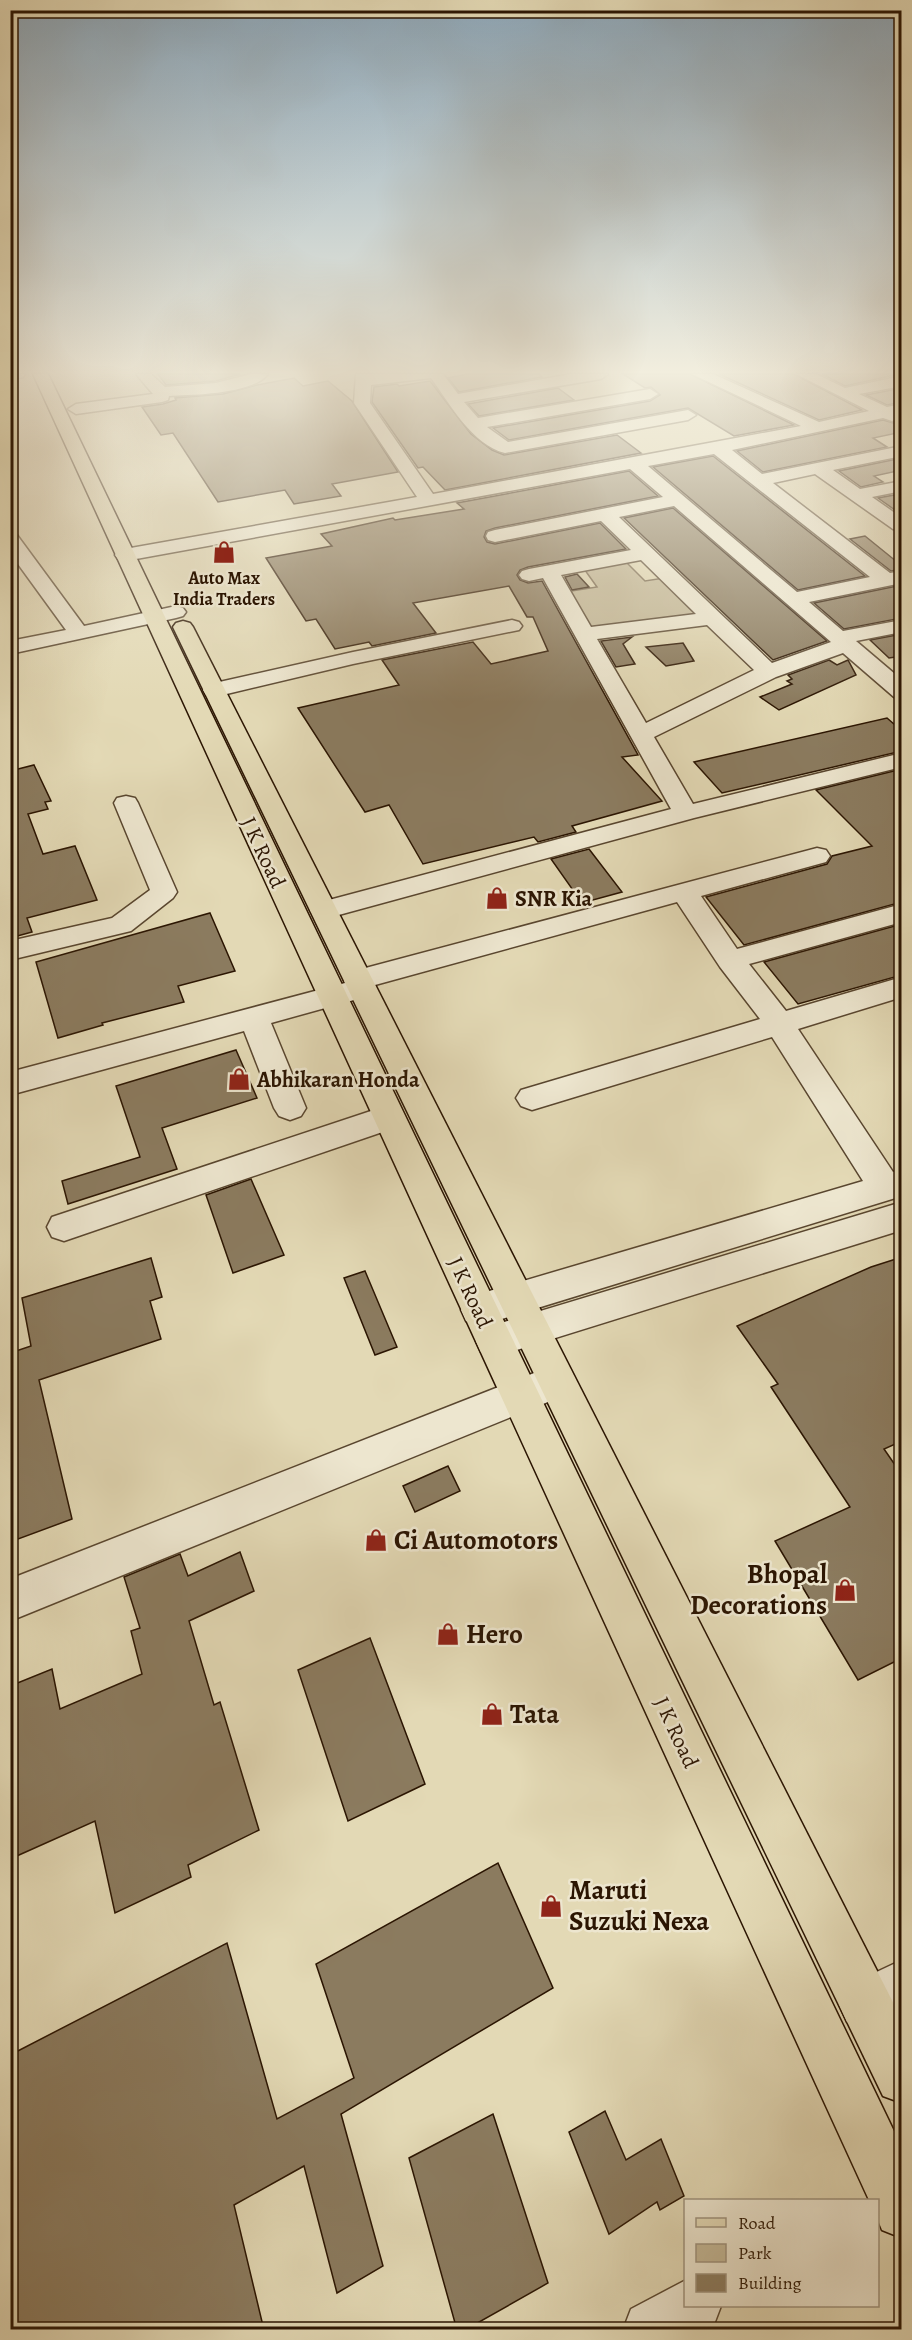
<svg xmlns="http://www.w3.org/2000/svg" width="912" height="2340" viewBox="0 0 912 2340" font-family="Alegreya,serif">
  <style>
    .green { fill: #c4b897; stroke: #78664c; stroke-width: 1.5 }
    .building { fill: #8b7b5f; stroke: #2b1502; stroke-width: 1.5 }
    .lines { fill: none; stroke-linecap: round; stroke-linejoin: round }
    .minor-casing { stroke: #59462f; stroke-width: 3 }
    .major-casing { stroke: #2b1502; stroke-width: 3 }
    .minor { fill: #ede6cf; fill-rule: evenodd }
    .major { fill: #e3d9b5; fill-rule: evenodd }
    .labels { text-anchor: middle; stroke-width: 5; stroke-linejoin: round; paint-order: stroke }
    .far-poi-label { font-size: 18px; font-weight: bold; fill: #2b1502; stroke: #ede6cf }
    .street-label { font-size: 22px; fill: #2b1502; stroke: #ede6cf }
    .poi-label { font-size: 22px; font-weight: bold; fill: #2b1502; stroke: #ede6cf; text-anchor: start }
    .near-poi-label { font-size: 27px; font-weight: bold; fill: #2b1502; stroke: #ede6cf; text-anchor: start }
  </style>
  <rect width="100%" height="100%" fill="#e3d9b5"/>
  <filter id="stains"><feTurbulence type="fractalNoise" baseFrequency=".00333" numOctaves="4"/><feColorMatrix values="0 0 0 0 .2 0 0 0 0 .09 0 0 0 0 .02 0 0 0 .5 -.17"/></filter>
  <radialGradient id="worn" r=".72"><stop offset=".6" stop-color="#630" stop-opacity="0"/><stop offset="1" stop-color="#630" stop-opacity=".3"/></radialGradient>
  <path class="green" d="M623 559 645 581 664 578 706 617 587 633 565 592 597 587 582 566Z"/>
  <g class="building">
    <path d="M158 374H240L216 381 166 385Z"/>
    <path d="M466 374H539L542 377 459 392 448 378Z"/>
    <path d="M623 374H690L794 425 734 436 688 408 509 440 493 428 650 401 660 395 651 387 645 388Z"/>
    <path d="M719 374H794L862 410 819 420Z"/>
    <path d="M822 374H899L845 386Z"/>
    <path d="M294 378 303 386 328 381 352 401 398 472 332 484 341 496 294 504 285 490 218 502 173 433 161 435 142 407 163 404 176 400 175 398 223 394 257 385Z"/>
    <path d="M430 381 471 434 492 450 504 455 617 435 641 453 445 490 423 467 418 468 372 402 374 387 397 384 399 386Z"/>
    <path d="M558 388 574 400 479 416 468 404Z"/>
    <path d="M902 388V402L887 405 866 395Z"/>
    <path d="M902 418V432L873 438 887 447 763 472 737 451 883 420 893 423Z"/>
    <path d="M713 456 865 576 798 590 653 467Z"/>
    <path d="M902 458V470L874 476 883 482 861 487 839 471Z"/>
    <path d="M629 471 658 496 495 528 486 531 484 537 487 542 495 544 600 523 626 549 528 567 520 570 517 575 520 580 528 583 542 581 638 755 622 757 662 801 572 826 576 832 538 842 534 837 423 864 389 805 365 812 298 708 399 685 382 660 473 642 491 664 548 651 533 617H527L509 586 413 603 436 633 372 646 369 642 335 649 316 619 306 621 266 558 332 546 321 534 393 518 395 520 464 509 457 503Z"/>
    <path d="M900 494 902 515 878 498Z"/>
    <path d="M673 508 827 641 773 660 624 518Z"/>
    <path d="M865 536 902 566V569L891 571 850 539Z"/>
    <path d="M577 574 589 587 572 590 565 577Z"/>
    <path d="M902 585V618L844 629 814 603Z"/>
    <path d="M902 634V656L889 658 870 640Z"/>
    <path d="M632 637 623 644 635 664 616 667 601 641Z"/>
    <path d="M683 643 694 661 666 666 646 647Z"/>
    <path d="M829 660 837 665 848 660 856 675 779 710 760 697 792 684 787 681 792 679 788 675Z"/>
    <path d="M887 718 902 731V751L722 793 694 762Z"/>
    <path d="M34 765 51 801 45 802 48 809 28 814 43 854 75 846 97 900 27 918 32 932 10 938V771Z"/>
    <path d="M902 769V902L744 945 706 897 827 864 832 856 872 846 816 790Z"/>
    <path d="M589 849 622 892 582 903 551 859Z"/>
    <path d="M210 913 235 971 178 986 184 1002 102 1023 103 1025 58 1038 36 962Z"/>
    <path d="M902 924V975L798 1004 764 962Z"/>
    <path d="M236 1050 257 1098 162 1128 177 1169 68 1204 62 1181 140 1157 116 1086Z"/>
    <path d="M251 1179 284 1255 233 1273 206 1195Z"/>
    <path d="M902 1257V1441L884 1449 902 1475V1658L858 1680 775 1541 850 1507 771 1387 778 1384 737 1326 871 1267Z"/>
    <path d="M151 1258 162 1297 150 1301 161 1339 39 1380 72 1519 10 1542V1353L31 1346 22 1298Z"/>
    <path d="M365 1271 397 1347 375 1355 344 1278Z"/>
    <path d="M448 1466 460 1491 415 1512 403 1486Z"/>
    <path d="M240 1552 254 1591 189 1621 214 1705 220 1702 259 1830 188 1865 191 1877 115 1913 95 1821 10 1859V1686L52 1669 60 1709 142 1674 131 1631 140 1628 124 1577 180 1554 188 1576Z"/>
    <path d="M370 1638 425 1784 348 1821 298 1670Z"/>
    <path d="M498 1863 553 1988 341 2114 383 2266 337 2293 304 2166 234 2205 264 2330H10V2055L227 1943 277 2119 354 2078 316 1964Z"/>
    <path d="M605 2111 626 2160 661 2139 684 2196 660 2210 657 2202 609 2234 569 2132Z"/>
    <path d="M493 2114 548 2283 465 2330H457L409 2158Z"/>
  </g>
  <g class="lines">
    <g class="minor-casing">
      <g id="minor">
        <path d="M10 374H25L23 377 10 380Z"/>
        <path d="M136 374H151L165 387 216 383 251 374H268C253 394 194 395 169 396L168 400 162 402 76 414 68 409 76 404 153 394Z"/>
        <path d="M356 374H443L458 394 571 374H608L601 379 464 402 478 418 650 389 658 394 650 399 487 427 508 442 688 410 696 415 688 420 505 453C472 445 450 404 431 378L371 385 370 403 433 494 801 426 692 374H713L819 422 869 411 796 374H816L845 388 902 376V386L859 394 887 407 902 404V414L898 419 892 421 883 418 732 450 762 474 902 446V456L833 470 860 489 902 481V491L872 497 902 518V530L893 529 815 474 773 483 890 573 902 571V583L809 602 843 631 902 620V632L856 641 902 680V699L894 697 843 653 776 677 654 737 693 804 902 753V767L694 818 324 919 314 916 310 910 314 904 671 809 543 578 529 581 522 579 519 575 522 571 529 569 631 550 601 521 495 542 488 540 486 536 488 532 495 530 663 497 630 469 125 561 118 559 115 555 118 551 125 549 417 497 354 403ZM714 454 870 577 797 592 648 466ZM674 506 831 642 772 663 619 517ZM641 560 696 614 591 627 561 575ZM707 625 754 670 646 723 597 639Z"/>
        <path d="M10 533 17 535 84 626 176 606 183 608 186 612 183 616 176 618 10 654V641L66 630 10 553Z"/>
        <path d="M512 620 519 622 522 626 519 630 353 664 214 697 206 695 203 690 206 685 353 652Z"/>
        <path d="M126 796 135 798 138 803 177 892 173 898 131 931 10 960V941L112 918 150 890 114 803 117 798Z"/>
        <path d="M817 848 826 850 830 856 826 862 701 896 737 949 902 904V922L749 964 786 1011 902 977V997L798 1029 893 1172 902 1170V1196L479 1326 466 1321 461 1310 466 1299 479 1294 863 1181 772 1037 532 1110 521 1106 516 1098 521 1090 760 1019 720 967 677 902 375 985 376 988 372 995 271 1023 306 1108 301 1116 290 1120 279 1116 274 1108 244 1031 10 1095V1072L345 983 344 980 348 973 358 970Z"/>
        <path d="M389 1105 400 1108 405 1117 400 1126 64 1241 52 1237 47 1227 52 1217Z"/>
        <path d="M902 1202V1230L494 1357 481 1352 476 1341 481 1330 494 1325Z"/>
        <path d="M557 1364 570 1369 576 1381 570 1393 10 1621V1579Z"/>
        <path d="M902 1960V2013L865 2030 847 2022 839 2004 847 1986Z"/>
        <path d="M686 2280V2306H721L713 2327 708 2330H623L631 2309Z"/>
      </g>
    </g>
    <g class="major-casing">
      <g id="major">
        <path d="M33 374H48L902 2148V2238L882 2230 878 2220V2200H869Z"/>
        <path d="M183 621 190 623 193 627 902 2020V2103L883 2096 173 627 176 623Z"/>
      </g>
    </g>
    <use href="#minor" class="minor"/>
    <use href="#major" class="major"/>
  </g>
  <linearGradient id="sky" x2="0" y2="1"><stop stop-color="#8da8bb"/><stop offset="0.53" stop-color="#f2eede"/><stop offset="1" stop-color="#f2eede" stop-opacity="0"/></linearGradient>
  <rect width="912" height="702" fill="url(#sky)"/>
  <defs>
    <g id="shop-bare" transform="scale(1.8)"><path d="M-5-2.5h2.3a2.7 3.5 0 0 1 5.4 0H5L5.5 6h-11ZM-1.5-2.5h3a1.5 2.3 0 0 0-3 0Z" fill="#8f2418" stroke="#ede6cf" stroke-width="2.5" paint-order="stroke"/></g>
  </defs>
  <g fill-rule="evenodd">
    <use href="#shop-bare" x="224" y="552"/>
    <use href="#shop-bare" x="497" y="898"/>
    <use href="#shop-bare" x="239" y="1079"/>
    <use href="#shop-bare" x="376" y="1540"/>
    <use href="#shop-bare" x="845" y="1590"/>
    <use href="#shop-bare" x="448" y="1634"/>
    <use href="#shop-bare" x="492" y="1714"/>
    <use href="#shop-bare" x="551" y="1906"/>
  </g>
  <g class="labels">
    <g class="far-poi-label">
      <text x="224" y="584">Auto Max<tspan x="224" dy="21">India Traders</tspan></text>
    </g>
    <g class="street-label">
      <text transform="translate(264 852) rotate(65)" y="8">J K Road</text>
      <text transform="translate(471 1292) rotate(65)" y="8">J K Road</text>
      <text transform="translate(677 1732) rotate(65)" y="8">J K Road</text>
    </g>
    <g class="poi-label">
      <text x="515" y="906">SNR Kia</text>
      <text x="257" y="1087">Abhikaran Honda</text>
    </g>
    <g class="near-poi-label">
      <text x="394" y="1549">Ci Automotors</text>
      <text x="827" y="1583" text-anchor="end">Bhopal<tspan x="827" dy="31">Decorations</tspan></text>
      <text x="466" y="1643">Hero</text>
      <text x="510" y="1723">Tata</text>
      <text x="569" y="1899">Maruti<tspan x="569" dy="31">Suzuki Nexa</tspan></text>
    </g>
  </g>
  <rect width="912" height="2340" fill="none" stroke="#e3d9b5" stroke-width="36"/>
  <rect x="12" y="12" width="888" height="2316" fill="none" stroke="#2b1502" stroke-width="3"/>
  <rect x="18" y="18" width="876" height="2304" fill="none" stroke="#2b1502" stroke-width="1.5"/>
  <rect x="684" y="2199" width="195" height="108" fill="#ede6cf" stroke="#9f927d" stroke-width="1.5"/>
  <rect x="696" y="2218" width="30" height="9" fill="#e3d9b5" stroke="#9f927d" stroke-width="1.5"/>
  <text x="738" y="2229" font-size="18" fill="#2b1502">Road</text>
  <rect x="696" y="2244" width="30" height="18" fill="#c4b897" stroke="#9f927d" stroke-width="1.5"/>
  <text x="738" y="2259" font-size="18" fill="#2b1502">Park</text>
  <rect x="696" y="2274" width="30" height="18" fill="#8b7b5f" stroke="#9f927d" stroke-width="1.5"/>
  <text x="738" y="2289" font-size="18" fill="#2b1502">Building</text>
  <rect width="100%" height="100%" filter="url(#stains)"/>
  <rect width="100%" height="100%" fill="url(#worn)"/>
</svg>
